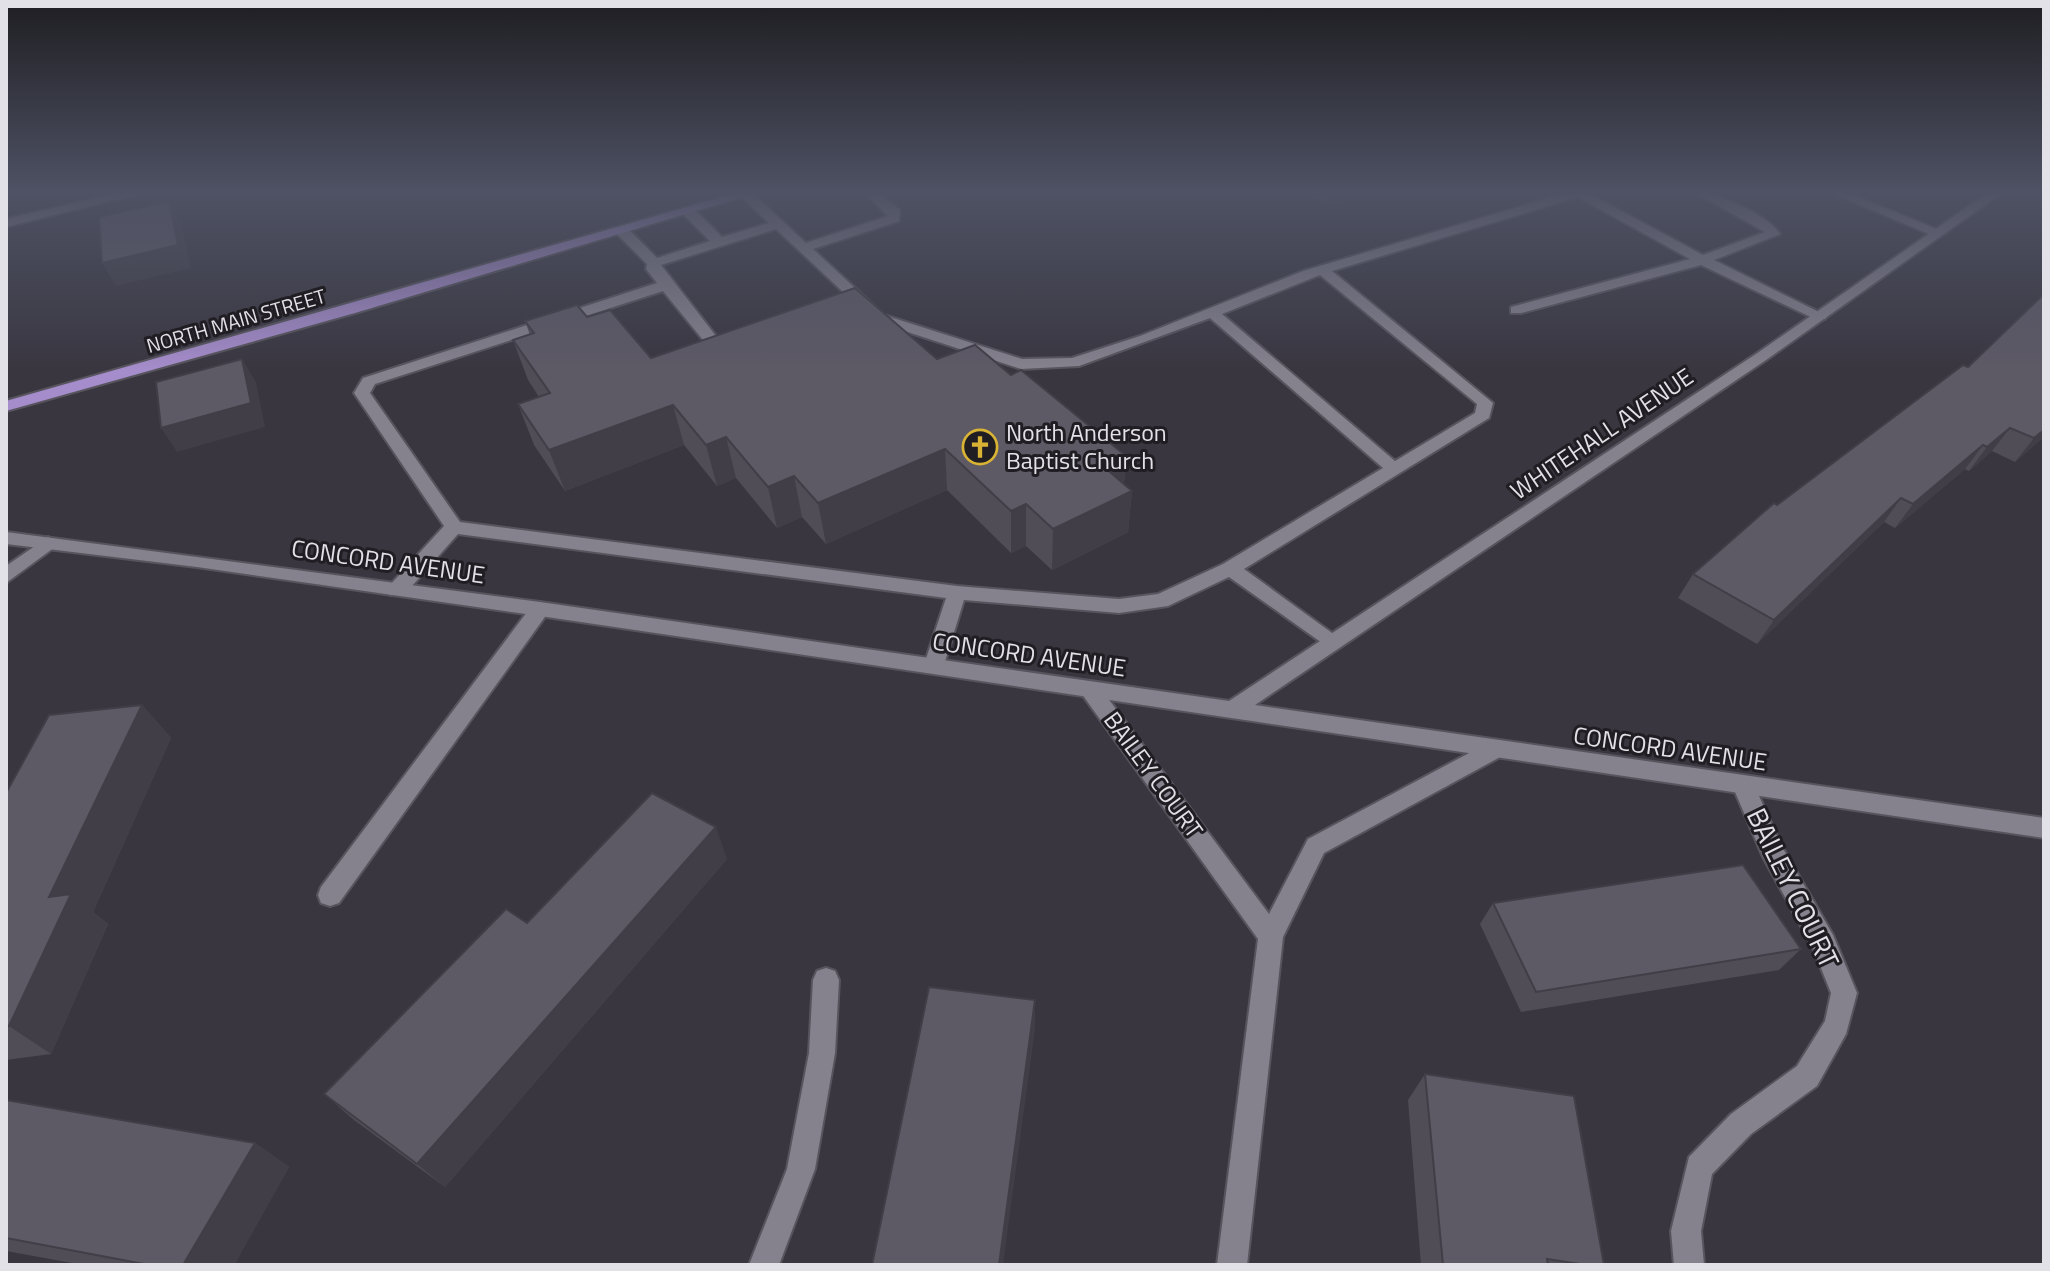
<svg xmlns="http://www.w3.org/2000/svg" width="2050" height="1271" viewBox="0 0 2050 1271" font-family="'Titillium Web',sans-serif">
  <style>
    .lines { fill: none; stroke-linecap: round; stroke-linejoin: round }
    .service-casing { stroke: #57545d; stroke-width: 4 }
    .minor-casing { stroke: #57545d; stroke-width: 4 }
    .tertiary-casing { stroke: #57545d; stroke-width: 4 }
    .primary-casing { stroke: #57545d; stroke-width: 4 }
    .service { fill: #85818d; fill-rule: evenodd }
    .minor { fill: #85818d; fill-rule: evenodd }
    .tertiary { fill: #85818d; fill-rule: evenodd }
    .primary { fill: #a58ccb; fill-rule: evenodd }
    .wall { fill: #504d57 }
    .shaded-wall { fill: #413e47 }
    .building { fill: #5d5965; stroke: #413e47; stroke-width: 2 }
    .labels { text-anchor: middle; stroke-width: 6; stroke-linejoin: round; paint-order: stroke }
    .far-street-label { font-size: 20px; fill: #e3e1e8; stroke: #201e23 }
    .poi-label { font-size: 24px; fill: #e3e1e8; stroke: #201e23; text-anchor: start }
    .street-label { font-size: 24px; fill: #e3e1e8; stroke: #201e23 }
    .near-street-label { font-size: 28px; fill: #e3e1e8; stroke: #201e23 }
  </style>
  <rect width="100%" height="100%" fill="#393640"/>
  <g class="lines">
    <g class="service-casing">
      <g id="service">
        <path d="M123 192H145L6 227V219Z"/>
        <path d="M741 192H751L806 243 888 216 864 192H878L900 210 899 221 813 249 884 315 1022 359 1072 358 1140 336 1303 271 1569 192H1586L1703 255 1765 232 1694 192C1717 192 1767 214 1780 234L1714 260 1827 316 1825 319H1815L1701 265 1521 313H1511V307L1690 259 1578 197 1332 271 1493 403 1489 418 1244 569 1339 638 1342 643 1339 648 1332 650 1229 577 1168 606 1119 613 964 600 943 668 940 673H926L923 668 946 598 458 534 404 595H390L387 590 390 585 444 526 354 393 363 378 657 283 646 269 647 264 617 234V228H627L657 258 710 241 683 214V208H693L722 237 769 223 742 197ZM776 229 874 321 1021 369 1079 366 1210 318 1383 468 1223 564 1158 594 1119 599 957 586 460 522 370 393 375 384 663 291 717 357H731V351L726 349 661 265ZM1320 275 1477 404 1475 413 1395 461 1222 314Z"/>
        <path d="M1829 192H1846L1946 233 1934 236Z"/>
        <path d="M48 537 57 543 55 547 6 583V566Z"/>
        <path d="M540 602 550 609 547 614 339 903 330 906 321 903 318 895 321 887 533 604Z"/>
      </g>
    </g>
    <g class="minor-casing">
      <g id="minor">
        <path d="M1091 683 1098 685 1269 914 1308 839 1486 744 1494 741 1502 744 1505 750 1502 756 1324 853 1283 937 1247 1265H1217L1258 939 1084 697 1081 691 1084 685Z"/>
        <path d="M1743 776 1751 778 1781 845 1833 935 1857 993 1846 1034 1817 1086 1751 1134 1712 1174 1701 1231 1704 1265H1674L1671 1231 1689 1157 1731 1114 1797 1066 1825 1021 1831 993 1813 948 1763 857 1732 785 1735 778Z"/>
        <path d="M826 968 835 971 839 980 835 1053 815 1169 779 1265H749L787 1169 809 1053 813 980 817 971Z"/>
      </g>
    </g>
    <g class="tertiary-casing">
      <path id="tertiary" d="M1989 192H2003L1766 360 1255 705 2044 818V838L540 616 197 567 6 544V532L540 602 1229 701 1756 354Z"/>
    </g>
    <g class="primary-casing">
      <path id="primary" d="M740 192H759L355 313 6 411V401Z"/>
    </g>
    <use href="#service" class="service"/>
    <use href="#minor" class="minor"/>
    <use href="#tertiary" class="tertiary"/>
    <use href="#primary" class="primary"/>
  </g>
  <g class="wall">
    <path d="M1306 192H1383L1323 205Z"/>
    <path d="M2044 294V437L2015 462 1992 451 1969 471 1965 469 1895 528 1884 522 1757 644 1678 598 1693 574 1777 505 1968 367Z"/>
    <path d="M587 317 651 358 937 359 1011 375 1126 456 1124 484 1132 491 1128 532 1052 570 1026 546 1011 553 947 490 826 544 802 517 777 528 736 478 717 486 684 445 565 491 534 445 518 404 539 397 528 380 513 340 530 335 525 321Z"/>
    <path d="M142 705 171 738 93 912 108 924 51 1054 6 1060V793Z"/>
    <path d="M727 859 445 1187 354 1120 324 1094Z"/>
    <path d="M1493 903 1801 949 1779 970 1521 1012 1480 924Z"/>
    <path d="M1425 1074 1604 1265H1421L1408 1100Z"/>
    <path d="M6 1100 255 1143 289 1167 234 1265H83L6 1251Z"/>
  </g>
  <g class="shaded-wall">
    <path d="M1326 192H1383L1323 205Z"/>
    <path d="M169 201 181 223 191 268 116 286 102 263Z"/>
    <path d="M242 359 256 382 265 427 177 452 161 428Z"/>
    <path d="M673 405 684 445 565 491 549 450Z"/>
    <path d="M2010 428 1992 451 1969 471 1987 447Z"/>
    <path d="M2044 430V437L2015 462 2034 438Z"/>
    <path d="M726 437 736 478 717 486 706 445Z"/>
    <path d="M1983 445 1965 469 1895 528 1913 504Z"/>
    <path d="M945 449 947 490 826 544 818 503Z"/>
    <path d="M1126 456 1123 495 1132 491 1128 532 1052 570 1053 529 1103 466Z"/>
    <path d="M794 476 802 517 777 528 768 487Z"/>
    <path d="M1901 498 1884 522 1757 644 1774 620Z"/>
    <path d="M1026 504V546L1011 553V511Z"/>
    <path d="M142 705 171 738 93 912 108 924 51 1054 9 1026 49 897Z"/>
    <path d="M716 827 727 859 445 1187 417 1164Z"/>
    <path d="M1035 1000V1029L1003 1265H999Z"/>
    <path d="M255 1143 289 1167 234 1265H183Z"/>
  </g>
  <g class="building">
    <path d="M169 201 178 245 102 263 99 217Z"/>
    <path d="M855 288 937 359 975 345 1011 375 1021 370 1126 456 1103 466 1132 491 1053 529 1026 504 1011 511 945 449 818 503 794 476 768 487 726 437 706 445 673 405 549 450 518 404 550 393 513 340 534 333 525 321 577 305 587 317 610 310 651 358Z"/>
    <path d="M2044 294V430L2034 438 2010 428 1987 447 1983 445 1913 504 1901 498 1774 620 1693 574 1774 503 1777 505 1963 365 1968 367Z"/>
    <path d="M242 359 251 403 161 428 156 382Z"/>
    <path d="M142 705 49 897 71 894 9 1026 6 1027V793L49 715Z"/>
    <path d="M652 793 716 827 417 1164 324 1094 506 909 527 923Z"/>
    <path d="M1743 865 1801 949 1536 992 1493 903Z"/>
    <path d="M929 987 1035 1000 999 1265H872Z"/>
    <path d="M1425 1074 1574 1096 1604 1265H1586L1547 1259 1548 1265H1443Z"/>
    <path d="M6 1100 255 1143 183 1265H149L6 1238Z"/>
  </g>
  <linearGradient id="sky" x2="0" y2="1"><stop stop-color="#1f1e23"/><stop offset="0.52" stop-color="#4e5264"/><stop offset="1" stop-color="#4e5264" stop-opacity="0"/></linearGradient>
  <rect width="2050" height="370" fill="url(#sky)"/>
  <defs>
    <g id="church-ring" transform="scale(1.8)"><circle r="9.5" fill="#201e23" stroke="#d9b334" stroke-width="1.5"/><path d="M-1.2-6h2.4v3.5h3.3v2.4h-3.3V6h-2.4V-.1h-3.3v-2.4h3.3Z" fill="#d9b334"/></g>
  </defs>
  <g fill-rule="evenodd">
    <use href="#church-ring" x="980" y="447"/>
  </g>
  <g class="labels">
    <g class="far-street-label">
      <text transform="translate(236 321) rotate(-16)" y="7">NORTH MAIN STREET</text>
    </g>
    <g class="poi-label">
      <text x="1006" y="441">North Anderson<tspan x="1006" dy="28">Baptist Church</tspan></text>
    </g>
    <g class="street-label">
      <text transform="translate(1602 434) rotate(-34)" y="8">WHITEHALL AVENUE</text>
      <text transform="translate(388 562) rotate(8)" y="8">CONCORD AVENUE</text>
      <text transform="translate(1029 655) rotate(8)" y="8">CONCORD AVENUE</text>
      <text transform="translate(1670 749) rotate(8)" y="8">CONCORD AVENUE</text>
      <text transform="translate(1153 775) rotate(54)" y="8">BAILEY COURT</text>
    </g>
    <g class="near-street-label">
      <text transform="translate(1793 888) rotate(64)" y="10">BAILEY COURT</text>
    </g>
  </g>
  <rect width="2050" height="1271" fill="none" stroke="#e3e1e8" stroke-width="16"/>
</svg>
